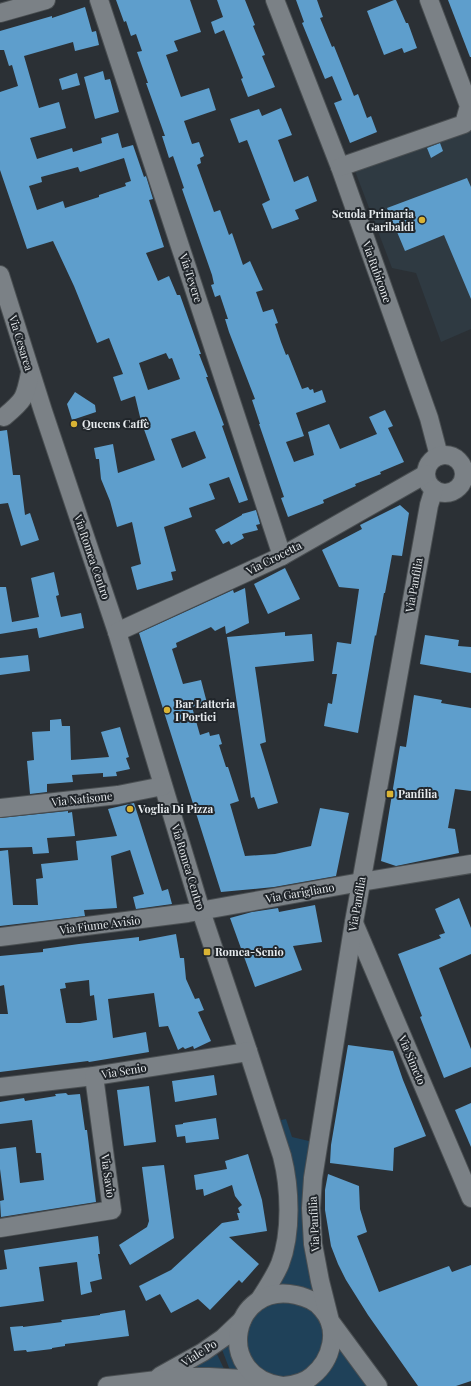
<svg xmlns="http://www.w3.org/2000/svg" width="471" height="1386" viewBox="0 0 471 1386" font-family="'Playfair Display',serif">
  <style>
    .built { fill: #2f3a42 }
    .green { fill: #1f4159 }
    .building { fill: #5e9ecc; fill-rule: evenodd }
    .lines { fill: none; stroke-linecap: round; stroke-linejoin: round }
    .minor-casing { stroke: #4a4f52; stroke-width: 20 }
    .minor { stroke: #7b8186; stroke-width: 18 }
    .poi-dot { fill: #d9b334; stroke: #21262b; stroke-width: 1.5 }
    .labels { text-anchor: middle; stroke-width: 4; stroke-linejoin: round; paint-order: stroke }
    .poi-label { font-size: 11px; font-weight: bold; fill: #e6eaed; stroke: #21262b; text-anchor: start }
    .street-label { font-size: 11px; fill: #e6eaed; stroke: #21262b }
  </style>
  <rect width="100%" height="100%" fill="#2b3035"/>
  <path class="built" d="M471 126V329L441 342 416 273 392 268 355 171Z"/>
  <g class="green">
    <path d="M286 1119 292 1137 313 1142 320 1301 272 1290 292 1172 288 1146 281 1120Z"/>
    <path d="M292 1299 315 1312 322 1323 324 1349 310 1371 284 1380 260 1371 245 1349 247 1322 266 1303Z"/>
    <path d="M232 1338 245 1374 231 1373 221 1347Z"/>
    <path d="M337 1339 368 1386H311L323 1378 334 1360Z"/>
    <path d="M216 1352 225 1371 175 1373Z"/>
  </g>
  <g class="building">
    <path d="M116 0H190L201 32 174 41 178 51 166 55 181 97 209 88 216 110 184 121 192 144 199 142 204 156 200 158 201 163 197 165 214 212 220 210 229 235 232 233 243 265 250 261 263 290 256 292 263 312 273 309 278 323 275 324 281 342 286 355 288 354 302 389 308 387 310 390 313 389 314 393 322 390 326 402 296 413 304 436 286 442 294 462 314 455 308 432 329 424 340 449 377 434 369 417 385 410 393 426 388 428 404 462 380 472 381 474 355 484 356 486 323 500 324 503 288 517 281 498 284 497 259 424H260L252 400 255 399 229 332 225 319H228L220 295 215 297 211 285 214 284 212 275 182 189 184 188 173 156 169 158 162 136H165L146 83H148L137 52 142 51 136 34 131 36 126 21 124 22Z"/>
    <path d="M217 0H245L255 25 253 26 265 55 262 56 275 87 248 97 241 79 243 78 224 30 215 34 211 22 223 17Z"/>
    <path d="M296 0H317L323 17 320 18 332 47 334 46 354 96 358 94 367 118 371 116 377 132 350 143 334 103 342 100 332 76 325 79 302 23 304 22Z"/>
    <path d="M394 0H396L406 23H408L417 48 404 53 402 48 384 55 367 11Z"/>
    <path d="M448 0H471V57H470Z"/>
    <path d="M85 7 92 32 96 31 99 45 75 51 73 42 24 56 39 108 59 102 66 128 30 138 37 159 72 148 73 152 102 143 101 138 118 133 122 148 133 145 144 177 146 176 153 199 149 200 164 247 146 253 158 281 169 276 177 295H180L201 354H199L208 377H206L224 425 222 426 248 500 239 503 229 477 209 484 215 499 189 508 192 517 164 527 176 571 171 572 173 580 137 590 131 567 141 564 132 522 117 527 110 501 101 479 99 459H96L94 448 113 444 118 473 155 460 141 421 135 396 121 401 113 377 123 374 109 338 97 343 74 286 53 241 27 249 0 170V92L18 86 12 65 9 66 4 50H0V31L52 16V18ZM124 158 131 181 125 183 126 186 99 195V197L65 208 63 201 37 210 29 186 42 182 41 177 78 167 80 172ZM166 353 169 359 172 358 180 379 148 390 139 363ZM195 431 206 458 182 468 171 439Z"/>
    <path d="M103 71 105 80 110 79 119 112 95 119 84 77Z"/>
    <path d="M77 73 80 85 62 90 59 79Z"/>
    <path d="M281 108 292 135 278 140 283 153 294 182 308 176 317 201 295 210 299 219 272 229 262 204 270 200 247 140 239 143 230 119 259 109 262 116Z"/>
    <path d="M440 143 443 151 431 158 427 148Z"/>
    <path d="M467 178 471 187V299L444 235 405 251 387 208Z"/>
    <path d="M75 392 95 405 96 412 72 420 67 404Z"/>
    <path d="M7 430 13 475H20L25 515 30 513 39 540 21 546 8 503 0 504V431Z"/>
    <path d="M400 505 409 513 402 556 392 555 385 593H384L376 636 375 635 358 733 324 726 328 703 332 704 337 674H332L337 642 351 644 359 589 339 587 322 550 362 529 360 525Z"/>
    <path d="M256 510 260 524 256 525 258 530 242 534 244 538 231 545 229 541 223 544 215 530 242 515V514Z"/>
    <path d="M285 568 300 599 268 614 254 584Z"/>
    <path d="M54 572 59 595 56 596 61 617 81 613 84 628 39 638 37 628 0 634V587H6L12 622 39 617 31 578Z"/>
    <path d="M245 588 249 623 226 634 225 626 215 631 211 627 176 643 177 647 172 649 183 684 201 680 207 703 192 707 200 735 209 732 210 736 219 734 222 744 219 745 226 767H228L239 801 230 804 245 856 275 854 311 846 320 808 349 813 336 876 274 887 221 892 139 633 233 590 234 593Z"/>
    <path d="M285 632V636L312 634 314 661 255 667 266 742 260 744 278 803 258 809 254 797 251 798 227 637Z"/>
    <path d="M425 635 459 640 458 646 471 647V673L420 664Z"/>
    <path d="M28 655 30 671 0 675V658Z"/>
    <path d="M414 695 442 700 441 703 471 708V791L455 789 448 828 455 829 459 853 396 866 381 861 400 746 406 747Z"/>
    <path d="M61 719 62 726H70L71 760 109 757 101 732 120 727 129 757 126 758 130 769 116 772 117 776 103 777V773L72 775 73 782 47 784V792L30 794 27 761 34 760 32 732 50 731V720Z"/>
    <path d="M134 803 162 891 168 889 172 904 136 909 133 897 144 894 130 850 111 856 117 908 84 910 85 916 0 926V851L8 850 13 905H38L36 879 43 878 41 864 78 860 76 841 117 836 108 809Z"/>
    <path d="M68 811V813L72 812 75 836 47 838 49 853 33 854 32 847 0 848V818Z"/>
    <path d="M459 898 471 928V954L439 968 471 1049V1067L444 1078 420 1017 422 1016 398 954 441 938 439 935 445 933 435 909Z"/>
    <path d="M315 905 322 942 293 946 302 970 255 987 230 918 252 912 278 908 279 912Z"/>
    <path d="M176 934 180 958H184L186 979 195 999 199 998 204 1010 198 1012 211 1041 194 1049 193 1046 185 1049 183 1047 178 1050 168 1026 159 1027 154 993 108 999 113 1038 146 1032 149 1052 89 1062 88 1061 0 1072V1014H8L4 985 0 986V956L43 952V949L79 944 139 937V941ZM89 980 90 996 94 995 97 1020 80 1023H66L60 989 66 988 65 983Z"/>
    <path d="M348 1045 393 1051 403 1080 426 1136 394 1148 393 1171 330 1163 331 1145Z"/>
    <path d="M214 1075 217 1095 175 1102 172 1081Z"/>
    <path d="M149 1086 156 1142 124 1146 117 1090Z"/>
    <path d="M66 1093 68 1095 80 1094 85 1130H87L96 1202 1 1217 0 1201 4 1200 0 1169V1149L16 1147 20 1183 44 1180 41 1153H36L32 1120 0 1124V1102L24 1098 25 1101 56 1096 55 1094Z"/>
    <path d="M471 1103V1147L455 1110Z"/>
    <path d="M216 1118 219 1139 186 1143 185 1136 177 1137 175 1125 183 1124V1123Z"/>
    <path d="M248 1154 262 1200 267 1231 229 1237 259 1264 242 1283 239 1280 210 1310 198 1299 171 1313 160 1294 146 1301 139 1286 171 1270 222 1223 239 1220 237 1213H240L238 1208 242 1205 235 1196 232 1185 204 1196 203 1189 196 1190 194 1175 227 1169 225 1161Z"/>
    <path d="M164 1165 174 1238 130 1265 119 1245 147 1227 149 1221 142 1167Z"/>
    <path d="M328 1174 359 1186 360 1209 367 1232 357 1236 379 1292 449 1266 452 1272 471 1265V1381L456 1386H418L368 1315 346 1280 338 1264 331 1246 325 1210V1190Z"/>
    <path d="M98 1236 100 1254H98L102 1279 90 1282 92 1292 81 1295 77 1262 39 1267 44 1301 0 1307V1270L7 1269 4 1250Z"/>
    <path d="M125 1310 129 1336 65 1344V1346L52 1348V1349L27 1352 26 1350 14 1351 10 1327 23 1326V1327L62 1322 61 1320 100 1315V1314Z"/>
  </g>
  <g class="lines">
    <g class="minor-casing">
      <g id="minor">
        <path d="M99 0 282 556"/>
        <path d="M275 0 340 167 429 418 439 456"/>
        <path d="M0 13 46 0"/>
        <path d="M340 167 464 124 469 106 429 0"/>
        <path d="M0 275 43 411 117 632 201 911 248 1051 282 1156C290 1187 292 1233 280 1264 275 1276 267 1288 260 1299"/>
        <path d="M4 417C24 400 25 399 30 373"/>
        <circle cx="445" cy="474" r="19"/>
        <path d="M117 632 282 556 426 474"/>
        <path d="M0 808 118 795 163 786"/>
        <path d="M354 923 471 1198"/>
        <path d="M0 937 188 913 361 882 471 864"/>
        <path d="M0 1087 94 1076 241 1053 248 1051"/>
        <path d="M0 1228 112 1210 94 1076"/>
        <path d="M160 1376 203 1352 223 1338 242 1320"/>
        <path d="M107 1386 182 1377H209L261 1380"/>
        <path d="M282 1386C213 1376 231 1281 296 1295 305 1297 316 1301 322 1309 340 1329 332 1360 312 1376 304 1383 294 1385 284 1386"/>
        <path d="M378 1386 330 1321 320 1281 313 1244 311 1208 313 1178 354 922 429 505 434 489"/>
      </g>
    </g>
    <use href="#minor" class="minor"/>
  </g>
  <g class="poi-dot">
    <circle cx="422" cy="220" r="4"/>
    <circle cx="74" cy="424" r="4"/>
    <circle cx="167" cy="710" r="4"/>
    <rect x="386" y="790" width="8" height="8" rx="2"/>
    <circle cx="130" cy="809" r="4"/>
    <rect x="203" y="948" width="8" height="8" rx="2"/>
  </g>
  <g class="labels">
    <g class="poi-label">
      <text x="414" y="218" text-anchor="end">Scuola Primaria<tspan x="414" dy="13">Garibaldi</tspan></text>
      <text x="82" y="428">Queens Caffè</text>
      <text x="175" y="708">Bar Latteria<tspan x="175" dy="13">I Portici</tspan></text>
      <text x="398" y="798">Panfilia</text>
      <text x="138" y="813">Voglia Di Pizza</text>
      <text x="215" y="956">Romea-Senio</text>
    </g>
    <g class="street-label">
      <text transform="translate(377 272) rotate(70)" y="4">Via Rubicone</text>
      <text transform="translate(191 278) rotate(72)" y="4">Via Tevere</text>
      <text transform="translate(21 343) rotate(73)" y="4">Via Cesarea</text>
      <text transform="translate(92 557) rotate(71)" y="4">Via Romea Centro</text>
      <text transform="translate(274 558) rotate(-27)" y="4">Via Crocetta</text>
      <text transform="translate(414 585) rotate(-80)" y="4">Via Panfilia</text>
      <text transform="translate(82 799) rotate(-6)" y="4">Via Natisone</text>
      <text transform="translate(188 867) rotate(73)" y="4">Via Romea Centro</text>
      <text transform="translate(300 893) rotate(-10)" y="4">Via Garigliano</text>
      <text transform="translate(357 904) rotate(-80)" y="4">Via Panfilia</text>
      <text transform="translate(100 925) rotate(-7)" y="4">Via Fiume Avisio</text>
      <text transform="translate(412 1060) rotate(67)" y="4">Via Simeto</text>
      <text transform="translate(124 1071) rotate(-9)" y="4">Via Senio</text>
      <text transform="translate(108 1176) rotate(82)" y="4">Via Savio</text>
      <text transform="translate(314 1224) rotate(-93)" y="4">Via Panfilia</text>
      <text transform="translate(199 1353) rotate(-32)" y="4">Viale Po</text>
    </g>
  </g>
</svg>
